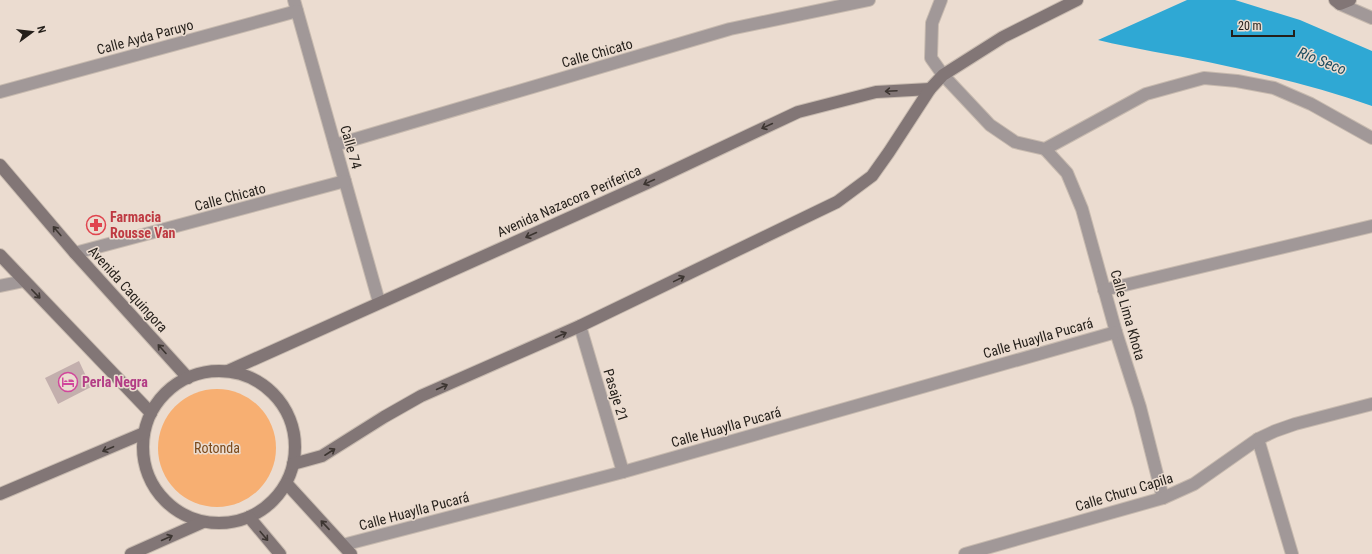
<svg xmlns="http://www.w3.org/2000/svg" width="1372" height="554" viewBox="0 0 1372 554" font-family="'Roboto Condensed',sans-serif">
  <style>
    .green { fill: #f7af72 }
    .water { fill: #2fa8d4 }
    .building { fill: #c3afad }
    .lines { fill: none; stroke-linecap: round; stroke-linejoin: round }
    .street-casing { stroke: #c7baaf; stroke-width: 14 }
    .secondary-casing { stroke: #c7baaf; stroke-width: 14 }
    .street { stroke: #a19898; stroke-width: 12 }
    .secondary { stroke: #827676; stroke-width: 12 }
    .oneway { stroke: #3c3531 }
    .labels { text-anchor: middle; stroke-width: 3; stroke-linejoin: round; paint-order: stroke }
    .street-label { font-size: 14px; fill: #241f1a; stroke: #ebdcd0 }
    .health-label { font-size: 14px; font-weight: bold; fill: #be3a42; stroke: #ebdcd0; text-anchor: start }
    .hotel-label { font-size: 14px; font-weight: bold; fill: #b23c85; stroke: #ebdcd0; text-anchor: start }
    .park-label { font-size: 14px; fill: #7b4a1b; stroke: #ebdcd0 }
    .water-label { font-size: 15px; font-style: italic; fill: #1c4c5f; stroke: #ebdcd0 }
  </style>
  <rect width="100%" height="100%" fill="#ebdcd0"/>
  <circle class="green" cx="217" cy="448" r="59"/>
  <path class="water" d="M1187 0H1235L1300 20 1372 51V106C1319 87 1263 74 1208 62 1171 54 1134 49 1098 40Z"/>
  <path class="building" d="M79 361 91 387 58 404 45 378Z"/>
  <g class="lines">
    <g class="street-casing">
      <g id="street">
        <path d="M294 0 379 302"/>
        <path d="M941 0 932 23 931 58 943 75 990 125 1015 142 1045 149 1146 94 1204 78 1237 81 1274 88 1311 104 1372 138"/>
        <path d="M1340 4 1372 18"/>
        <path d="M0 92 297 11"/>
        <path d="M335 145 730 29 869 0"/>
        <path d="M1045 149 1067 173 1082 209 1116 332 1140 407 1163 498"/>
        <path d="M75 253 345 181"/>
        <path d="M0 286 24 281"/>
        <path d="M1104 290 1372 226"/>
        <path d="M580 326 623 472"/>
        <path d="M1258 439 1292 554"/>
        <path d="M343 545 623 472 1116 332"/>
        <path d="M965 554 1163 498 1194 484 1258 439 1275 431 1295 424 1372 404"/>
      </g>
    </g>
    <g class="secondary-casing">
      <g id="secondary">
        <path d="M1335 0 1340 4 1350 0"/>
        <path d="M0 165 75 253 188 378"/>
        <path d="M0 255 151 413"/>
        <path d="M228 371 647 183 798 112 876 92 930 89"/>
        <circle cx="219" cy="447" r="76"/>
        <path d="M293 464 322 456 384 417 421 396 580 326 837 202 872 176 889 152 930 89 943 75 1003 37 1077 0"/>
        <path d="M287 484 351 554"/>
        <path d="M0 494 144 433"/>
        <path d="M249 517 280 554"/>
        <path d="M131 554 203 522"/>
      </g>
    </g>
    <use href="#street" class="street"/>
    <use href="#secondary" class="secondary"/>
  </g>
  <defs><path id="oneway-shaft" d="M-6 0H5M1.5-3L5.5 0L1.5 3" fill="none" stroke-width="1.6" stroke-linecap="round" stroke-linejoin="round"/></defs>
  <g class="oneway">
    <use href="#oneway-shaft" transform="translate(891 91) rotate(177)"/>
    <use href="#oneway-shaft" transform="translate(767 126) rotate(155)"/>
    <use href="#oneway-shaft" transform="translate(649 182) rotate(155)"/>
    <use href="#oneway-shaft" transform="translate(57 231) rotate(-130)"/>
    <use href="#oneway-shaft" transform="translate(531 235) rotate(156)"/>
    <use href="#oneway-shaft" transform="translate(679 279) rotate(-26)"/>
    <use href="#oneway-shaft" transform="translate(36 294) rotate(46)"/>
    <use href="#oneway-shaft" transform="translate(561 335) rotate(-24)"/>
    <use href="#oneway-shaft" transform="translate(162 349) rotate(-132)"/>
    <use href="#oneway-shaft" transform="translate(442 387) rotate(-24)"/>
    <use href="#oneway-shaft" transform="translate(108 449) rotate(157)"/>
    <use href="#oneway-shaft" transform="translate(330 452) rotate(-33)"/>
    <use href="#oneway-shaft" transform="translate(325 525) rotate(-133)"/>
    <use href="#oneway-shaft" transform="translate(264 536) rotate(50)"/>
    <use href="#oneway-shaft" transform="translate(167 538) rotate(-24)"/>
  </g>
  <defs>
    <g id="pharmacy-ring" transform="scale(1)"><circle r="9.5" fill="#ebdcd0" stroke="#e0444e" stroke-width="1.5"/><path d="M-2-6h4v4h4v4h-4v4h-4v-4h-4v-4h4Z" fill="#e0444e"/></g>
    <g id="hotel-ring" transform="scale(1)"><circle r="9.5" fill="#ebdcd0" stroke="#d1479c" stroke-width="1.5"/><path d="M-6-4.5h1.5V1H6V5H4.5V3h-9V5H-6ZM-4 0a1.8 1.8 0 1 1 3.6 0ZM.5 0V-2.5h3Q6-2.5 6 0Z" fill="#d1479c"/></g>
  </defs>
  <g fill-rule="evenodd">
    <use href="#pharmacy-ring" x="96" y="225"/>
    <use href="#hotel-ring" x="68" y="382"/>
  </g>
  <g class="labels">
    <g class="street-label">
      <text transform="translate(145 37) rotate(-15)" y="5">Calle Ayda Paruyo</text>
      <text transform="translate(597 53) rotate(-16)" y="5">Calle Chicato</text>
      <text transform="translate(351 147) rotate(74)" y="5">Calle 74</text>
      <text transform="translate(230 197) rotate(-15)" y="5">Calle Chicato</text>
      <text transform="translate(569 201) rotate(-24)" y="5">Avenida Nazacora Periferica</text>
      <text transform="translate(128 289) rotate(48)" y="5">Avenida Caquingora</text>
      <text transform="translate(1128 315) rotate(74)" y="5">Calle Lima Khota</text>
      <text transform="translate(1038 338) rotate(-16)" y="5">Calle Huaylla Pucará</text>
      <text transform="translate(616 395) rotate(73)" y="5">Pasaje 21</text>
      <text transform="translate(726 427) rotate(-16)" y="5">Calle Huaylla Pucará</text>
      <text transform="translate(1124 492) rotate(-17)" y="5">Calle Churu Capila</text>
      <text transform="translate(414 511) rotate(-15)" y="5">Calle Huaylla Pucará</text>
    </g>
    <g class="health-label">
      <text x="110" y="222">Farmacia<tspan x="110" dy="16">Rousse Van</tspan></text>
    </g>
    <g class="hotel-label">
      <text x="82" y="387">Perla Negra</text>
    </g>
    <g class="park-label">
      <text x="217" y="453">Rotonda</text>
    </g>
    <g class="water-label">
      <text transform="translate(1322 61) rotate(22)" y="5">Río Seco</text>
    </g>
  </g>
  <g transform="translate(32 32) rotate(75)" stroke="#ebdcd0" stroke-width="3" paint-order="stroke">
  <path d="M0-3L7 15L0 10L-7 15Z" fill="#241f1a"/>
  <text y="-6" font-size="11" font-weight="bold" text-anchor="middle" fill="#241f1a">N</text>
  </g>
  <path d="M1232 30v6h62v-6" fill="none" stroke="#241f1a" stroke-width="2"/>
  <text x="1238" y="30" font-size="12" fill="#241f1a" stroke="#ebdcd0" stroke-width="3" paint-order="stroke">20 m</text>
</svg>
